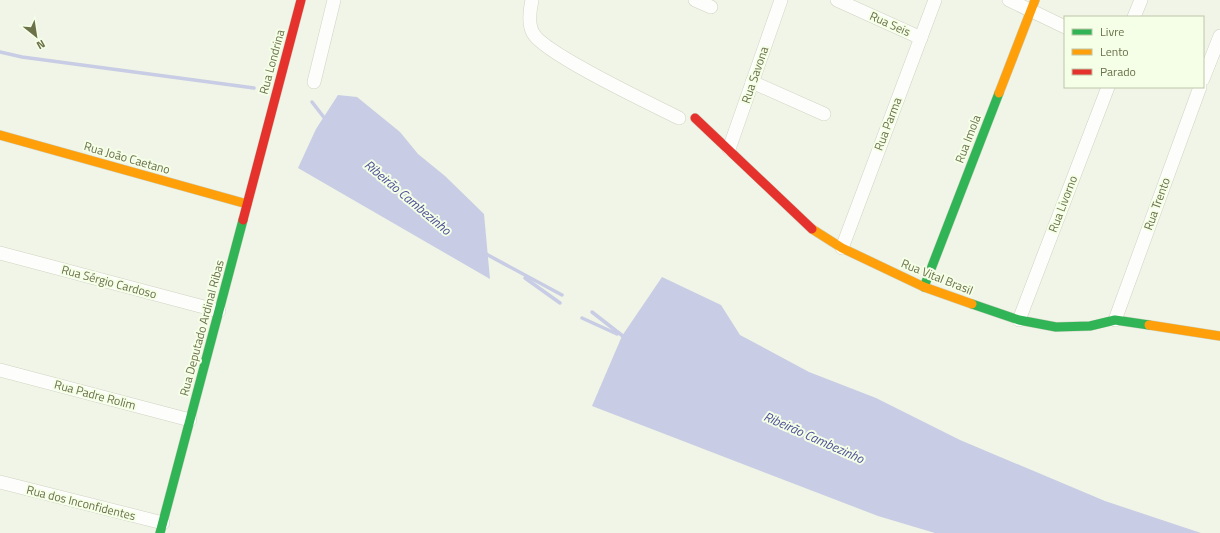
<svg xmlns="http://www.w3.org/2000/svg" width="1220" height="533" viewBox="0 0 1220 533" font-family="'Titillium Web',sans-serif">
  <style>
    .water { fill: #c8cce4 }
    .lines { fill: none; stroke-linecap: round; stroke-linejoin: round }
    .stream { stroke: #c8cce4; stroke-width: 3.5 }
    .street-casing { stroke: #d0d3c2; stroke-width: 14 }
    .fast-casing { stroke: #ced2c1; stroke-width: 10 }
    .slow-casing { stroke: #ced2c1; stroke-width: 10 }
    .jam-casing { stroke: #ced2c1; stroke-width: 10 }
    .street { stroke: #fdfefb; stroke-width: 13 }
    .fast { stroke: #30b455; stroke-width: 9 }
    .slow { stroke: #ff9f0a; stroke-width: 9 }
    .jam { stroke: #e5322d; stroke-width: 9 }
    .labels { text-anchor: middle; stroke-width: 4; stroke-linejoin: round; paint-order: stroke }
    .street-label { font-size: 12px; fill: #6b7149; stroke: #f5fee7 }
    .water-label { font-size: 13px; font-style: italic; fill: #4e5198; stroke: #f5fee7 }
  </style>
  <rect width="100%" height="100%" fill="#f0f5e7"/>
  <g class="water">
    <path d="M338 95 357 97 400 132 418 154 445 176 484 214 490 279 298 168 316 129Z"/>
    <path d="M662 277 721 305 740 335 809 372 876 398 960 440 1105 501 1201 533H935L878 516 592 406 622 336Z"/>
  </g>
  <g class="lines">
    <g class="stream">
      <path d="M0 52 22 57 254 88"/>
      <path d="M312 102 326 120"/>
      <path d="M486 254 562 295"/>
      <path d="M525 278 560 303"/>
      <path d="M592 312 624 337"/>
      <path d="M582 318 617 334"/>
    </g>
    <g class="street-casing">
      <g id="street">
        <path d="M532 0C530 9 528 24 533 33 543 53 653 105 679 118"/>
        <path d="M695 0 711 7"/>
        <path d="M837 0 921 38"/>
        <path d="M1009 0 1065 27"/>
        <path d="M1134 17 1141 0"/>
        <path d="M1203 79 1220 36"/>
        <path d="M314 82 334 0"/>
        <path d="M752 82 824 114"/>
        <path d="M729 149 781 0"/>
        <path d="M842 248 935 0"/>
        <path d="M0 253 219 311"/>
        <path d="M1019 320 1108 87"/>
        <path d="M1115 320 1200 87"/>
        <path d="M0 370 190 420"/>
        <path d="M0 482 163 523"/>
      </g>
    </g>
    <g class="fast-casing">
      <g id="fast">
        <path d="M924 287 999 93"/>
        <path d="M972 304 1019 320 1056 327 1090 326 1115 320 1149 325"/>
        <path d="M160 533 243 220"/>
      </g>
    </g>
    <g class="slow-casing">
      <g id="slow">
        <path d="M999 93 1035 0"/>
        <path d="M0 135 247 204"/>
        <path d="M812 229 842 248 924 287 972 304"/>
        <path d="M1149 325 1220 336"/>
      </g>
    </g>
    <g class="jam-casing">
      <g id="jam">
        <path d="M695 118 812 229"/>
        <path d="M243 220 301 0"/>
      </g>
    </g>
    <use href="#street" class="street"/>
    <use href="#fast" class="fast"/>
    <use href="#slow" class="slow"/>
    <use href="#jam" class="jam"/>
  </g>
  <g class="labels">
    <g class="street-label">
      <text transform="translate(890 24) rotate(24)" y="4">Rua Seis</text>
      <text transform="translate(272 62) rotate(-75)" y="4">Rua Londrina</text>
      <text transform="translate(755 75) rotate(-71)" y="4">Rua Savona</text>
      <text transform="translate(888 124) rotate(-69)" y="4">Rua Parma</text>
      <text transform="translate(968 139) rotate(-69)" y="4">Rua Imola</text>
      <text transform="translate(127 158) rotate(16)" y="4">Rua João Caetano</text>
      <text transform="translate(1063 204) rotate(-69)" y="4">Rua Livorno</text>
      <text transform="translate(1157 204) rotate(-70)" y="4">Rua Trento</text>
      <text transform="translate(937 277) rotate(22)" y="4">Rua Vital Brasil</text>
      <text transform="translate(109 282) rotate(15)" y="4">Rua Sérgio Cardoso</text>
      <text transform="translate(202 328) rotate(-75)" y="4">Rua Deputado Ardinal Ribas</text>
      <text transform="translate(95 395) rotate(15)" y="4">Rua Padre Rolim</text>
      <text transform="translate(81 503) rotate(14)" y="4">Rua dos Inconfidentes</text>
    </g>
    <g class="water-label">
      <text transform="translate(408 197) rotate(40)" y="5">Ribeirão Cambezinho</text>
      <text transform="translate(814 437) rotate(24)" y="5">Ribeirão Cambezinho</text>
    </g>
  </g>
  <rect x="1064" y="16" width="140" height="72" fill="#f5fee7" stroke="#bec6a8"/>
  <rect x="1072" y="29" width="20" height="6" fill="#30b455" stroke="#bec6a8"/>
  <text x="1100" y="36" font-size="12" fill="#6b7149">Livre</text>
  <rect x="1072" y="49" width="20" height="6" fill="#ff9f0a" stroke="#bec6a8"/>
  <text x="1100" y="56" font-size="12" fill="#6b7149">Lento</text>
  <rect x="1072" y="69" width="20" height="6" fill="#e5322d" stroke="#bec6a8"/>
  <text x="1100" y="76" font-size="12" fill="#6b7149">Parado</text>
  <g transform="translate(36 36) rotate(150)" stroke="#f5fee7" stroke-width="3" paint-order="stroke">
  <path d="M0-3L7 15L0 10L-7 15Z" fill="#6b7149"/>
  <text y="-6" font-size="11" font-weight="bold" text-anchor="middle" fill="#6b7149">N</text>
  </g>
</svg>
